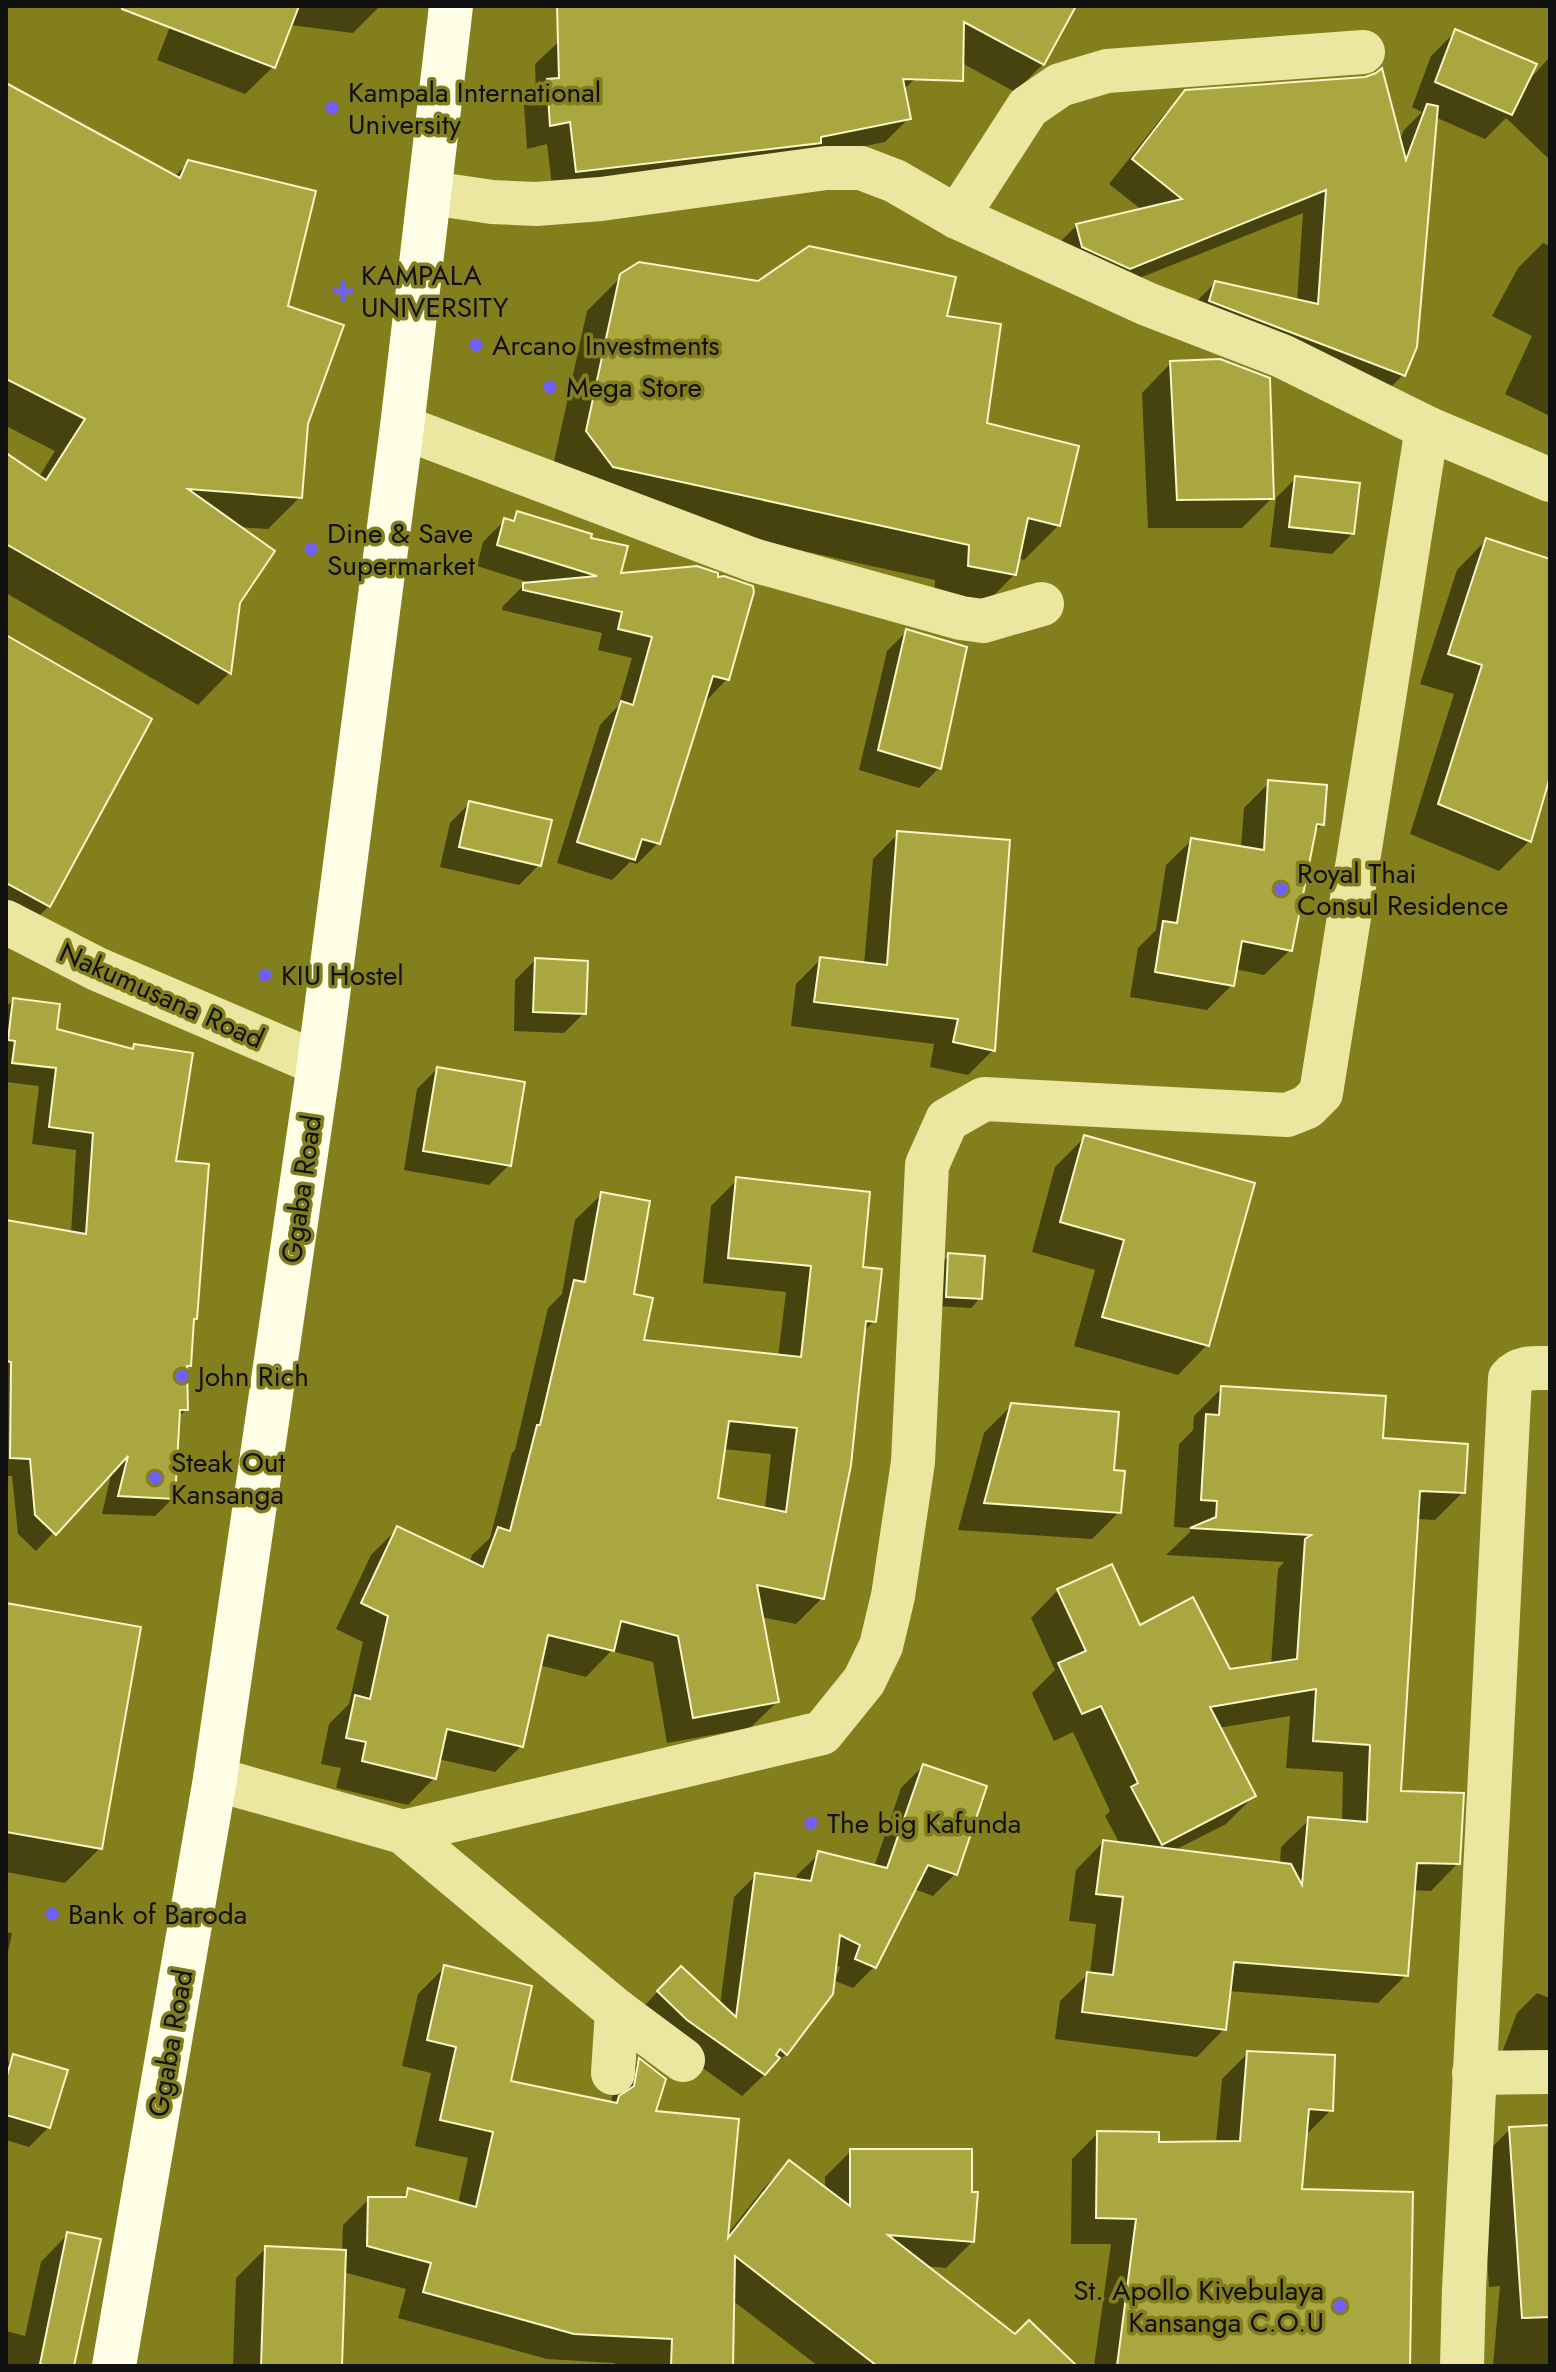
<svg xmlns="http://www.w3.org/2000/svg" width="1556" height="2372" viewBox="0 0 1556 2372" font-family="Jost,sans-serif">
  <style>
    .shadow { fill: #0007; fill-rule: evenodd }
    .building { fill: #aaa640; stroke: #f8f5c6; stroke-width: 2; fill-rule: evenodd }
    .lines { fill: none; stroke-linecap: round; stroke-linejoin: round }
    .minor { stroke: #ebe7a1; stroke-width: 44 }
    .major { stroke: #fefee6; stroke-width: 44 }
    .poi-dot { fill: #705ffb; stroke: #837f1c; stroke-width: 3 }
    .labels { text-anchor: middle; stroke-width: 7; stroke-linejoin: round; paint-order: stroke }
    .poi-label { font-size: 28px; fill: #111; stroke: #837f1c; text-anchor: start }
    .street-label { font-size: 28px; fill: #111; stroke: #837f1c }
  </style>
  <rect width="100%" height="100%" fill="#837f1c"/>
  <g class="shadow">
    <path d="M178 6H380L353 33 290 25 273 67 245 94 157 60Z"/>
    <path d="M597 6H915V79L903 90 909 118 885 142 804 158 553 194 547 144 527 149 524 105 536 93 535 64Z"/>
    <path d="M943 6H1074L1043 64 1015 92 927 44Z"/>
    <path d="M1456 31 1527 82 1550 57V160L1506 118 1485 139 1435 117 1403 375 1379 399 1191 307 1215 283 1297 301 1303 213 1104 292 1053 249 1077 225 1142 210 1109 184 1162 117 1186 92 1399 142 1404 130 1422 112 1412 107 1431 56Z"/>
    <path d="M6 85 174 177 189 162 286 307 306 424 300 497 268 529 238 527V603L229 673 198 705 6 593V456L39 477 55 451 6 426Z"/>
    <path d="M1543 243 1550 246V416L1505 394 1532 336 1492 316 1518 268Z"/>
    <path d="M622 276 985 425 1059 525 1024 560 1018 558 1015 574 980 609 934 600 935 580 578 501 553 466 587 311Z"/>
    <path d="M1171 363 1272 498 1242 528H1148L1142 393Z"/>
    <path d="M1296 478 1352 534 1332 554 1270 547 1276 498Z"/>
    <path d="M518 513 589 540 619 575 727 679 706 701 704 700 658 843 637 864 630 862 612 880 557 863 600 725 618 706 632 658 598 650 602 633 502 610 503 606 524 585 534 584 477 566 483 542 505 520 510 522Z"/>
    <path d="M1486 540 1550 561V770L1529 841 1499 871 1410 834 1454 694 1420 684 1457 570Z"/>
    <path d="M907 631 939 768 919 788 859 770 887 651Z"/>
    <path d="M6 637 49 906 11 944 6 941Z"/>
    <path d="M1269 783 1322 824 1313 833 1290 950 1264 975 1235 969 1232 985 1207 1010 1130 997 1138 948 1156 930 1166 865 1192 840 1241 848 1244 808Z"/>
    <path d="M470 803 539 865 519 885 440 867 450 823Z"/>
    <path d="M898 834 993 1050 968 1075 930 1067 934 1044 791 1026 796 984 821 959 864 965 873 859Z"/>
    <path d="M535 960 584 1013 564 1033 514 1031 515 980Z"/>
    <path d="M13 1000 55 1031 130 1050 135 1046 174 1163 195 1318 192 1321 189 1365 185 1370 186 1410 177 1418 173 1498 155 1516 102 1514 112 1470 36 1551 18 1534 12 1476H6V1222L71 1234 76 1150 32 1144 39 1086 6 1082V1007Z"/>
    <path d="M437 1069 509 1165 489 1185 404 1170 417 1089Z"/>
    <path d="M1085 1137 1207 1345 1178 1375 1074 1346 1095 1270 1032 1252 1055 1167Z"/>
    <path d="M737 1180 860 1269 874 1321 862 1333 822 1598 796 1624 761 1617 777 1702 750 1728 667 1743 653 1662 611 1651 586 1677 539 1665 521 1746 495 1772 438 1759 434 1778 408 1805 336 1788 341 1768 321 1764 329 1724 349 1704 363 1642 336 1629 371 1555 398 1528 470 1563 472 1555 490 1538 512 1453 515 1450 548 1308 562 1294 575 1220 602 1194 631 1295 641 1342 778 1357 786 1292 703 1283 711 1206ZM723 1449 771 1454 765 1509 716 1499Z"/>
    <path d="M949 1256 980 1298 971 1308 937 1306 939 1265Z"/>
    <path d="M1222 1388 1381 1440 1463 1492 1435 1520 1417 1519 1399 1793 1458 1863 1431 1891 1413 1890 1406 1975 1378 2003 1229 1991 1224 2029 1197 2057 1055 2039 1060 2001 1088 1974H1090L1096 1924 1069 1921 1076 1870 1103 1842 1120 1844 1105 1816 1110 1811 1073 1732 1054 1741 1032 1693 1055 1670 1031 1618 1058 1590 1229 1671 1271 1665 1278 1569 1284 1562 1166 1555 1190 1532V1528L1174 1527 1179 1444 1193 1430 1194 1416ZM1290 1716 1286 1768 1343 1772 1342 1822 1309 1820 1281 1847 1280 1864 1173 1851 1226 1824 1254 1796 1218 1728Z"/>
    <path d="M1012 1405 1112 1472 1119 1512 1092 1539 958 1530 984 1433Z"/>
    <path d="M6 1605 100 1848 65 1883 6 1872Z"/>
    <path d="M923 1766 955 1874 933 1896 914 1889 874 1967 853 1988 835 1981 840 1967 834 1965 786 2054 742 2096 666 2042 637 2014 659 1990 720 2005 734 1897 756 1875 796 1881 797 1875 819 1854 874 1867 901 1788Z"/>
    <path d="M6 1932 12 1933 6 1962Z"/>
    <path d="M444 1968 509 2083 611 2103 614 2087 639 2061 653 2113 726 2236 764 2188 790 2162 825 2189V2177L851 2151 973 2241 946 2268 924 2266 1016 2336 1029 2322 1077 2366H818L732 2300 731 2366H614L615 2363 547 2359 398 2318 406 2289 343 2272 340 2366H233L236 2278 266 2248 342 2252 343 2225 369 2199H400L409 2190 458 2204 468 2158 415 2146 431 2073 402 2066 418 1994Z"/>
    <path d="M1537 1993 1550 1998V2052L1500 2058 1517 2013Z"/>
    <path d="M1248 2053 1331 2110 1305 2136 1300 2191 1408 2366H1094L1111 2244H1071L1072 2159 1098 2133 1157 2144 1216 2143 1222 2079Z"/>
    <path d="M14 2057 49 2127 29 2147 6 2140V2064Z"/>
    <path d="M1550 2127V2366H1493L1500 2286 1489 2287 1480 2159 1510 2129Z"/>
    <path d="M68 2234 72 2366H6V2331L25 2336 41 2262Z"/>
  </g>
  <g class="building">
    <path d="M122 6H299L275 68 122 9Z"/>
    <path d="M557 6H1076L1044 65 964 22 963 81 903 79 911 119 821 137V143L576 172 570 122 550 126 547 79 559 78Z"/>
    <path d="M1455 29 1537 64 1512 115 1435 82Z"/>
    <path d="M1382 68 1406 160 1427 104 1438 106 1417 347 1405 376 1209 301 1215 281 1318 304 1326 190 1130 269 1082 247 1076 224 1182 199 1132 159 1185 90 1365 77 1376 73Z"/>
    <path d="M6 83 180 178 188 160 316 191 288 306 344 325 308 424 302 498 188 489 275 551 240 603 231 674 6 544V453L46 480 85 419 6 379Z"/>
    <path d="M809 246 956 277 947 316 1001 324 987 423 1079 446 1060 526 1028 518 1016 575 968 566 969 545 613 467 586 431 620 274 639 262 758 281Z"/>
    <path d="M1220 359 1270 378 1274 499 1177 500 1170 361Z"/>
    <path d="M1295 476 1360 483 1354 534 1289 527Z"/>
    <path d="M517 511 592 534 591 538 628 546 621 573 697 566 718 573V577L724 576 753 586 754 592 729 680 713 676 660 844 642 839 635 860 577 842 621 701 633 705 652 637 618 629 622 612 523 590V583L597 576 497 545 504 518 514 521Z"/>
    <path d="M1486 538 1550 559V777L1531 842 1438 804 1482 665 1448 654Z"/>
    <path d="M906 629 967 647 941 769 878 750Z"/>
    <path d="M6 635 152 719 50 907 6 883Z"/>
    <path d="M1268 780 1327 785 1324 825 1317 824 1292 951 1242 941 1234 986 1155 972 1163 921 1177 923 1191 838 1264 850Z"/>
    <path d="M469 801 552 820 541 866 459 847Z"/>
    <path d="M897 831 1010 840 995 1051 953 1042 958 1019 814 1002 820 957 887 965Z"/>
    <path d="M535 958 588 961 586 1014 533 1012Z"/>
    <path d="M13 998 60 1004 57 1029 133 1049 134 1044 193 1053 176 1161 209 1164 197 1319H194L191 1366H187L188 1410H180L175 1499 118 1496 128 1456 56 1535 35 1515 30 1459 10 1458 11 1362 6 1361V1220L86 1234 93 1133 49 1127 56 1068 12 1063 15 1041 8 1040Z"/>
    <path d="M437 1067 525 1082 511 1166 423 1151Z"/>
    <path d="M1084 1135 1255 1183 1209 1346 1102 1317 1124 1240 1060 1222Z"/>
    <path d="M736 1177 870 1192 863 1267 882 1269 876 1322 866 1321 851 1465 824 1599 757 1585 779 1702 693 1718 678 1636 621 1621 614 1651 548 1635 523 1747 447 1729 436 1779 362 1761 366 1742 346 1738 355 1695 370 1699 388 1616 361 1603 397 1526 483 1567 498 1527 510 1531 537 1425H540L574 1280 585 1282 601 1192 650 1201 634 1294 653 1298 644 1340 801 1357 811 1266 728 1258ZM729 1421 797 1428 786 1512 718 1498Z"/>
    <path d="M948 1253 985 1256 982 1299 946 1297Z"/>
    <path d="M1221 1386 1386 1396 1383 1438 1468 1444 1465 1493 1420 1491 1401 1791 1464 1793 1460 1864 1417 1863 1408 1976 1234 1962 1226 2030 1082 2012 1087 1972 1113 1975 1123 1897 1096 1894 1103 1840 1291 1864 1302 1885 1308 1817 1367 1822 1370 1745 1313 1741 1316 1689 1210 1707 1256 1796 1162 1845 1131 1787 1138 1783 1101 1706 1082 1714 1058 1663 1086 1651 1057 1589 1112 1564 1140 1625 1193 1597 1230 1669 1297 1659 1305 1539 1311 1535 1190 1528 1216 1517 1217 1501 1201 1500 1206 1414 1219 1415Z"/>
    <path d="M1011 1403 1119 1412 1114 1470 1125 1471 1121 1513 984 1503Z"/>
    <path d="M6 1603 141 1627 102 1849 6 1832Z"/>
    <path d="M923 1764 987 1786 957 1875 928 1865 876 1968 855 1959 860 1945 840 1935 833 1994 787 2055 780 2049 776 2055 780 2058 765 2075 687 2020 657 1991 681 1966 736 2017 755 1873 811 1881 818 1851 887 1868Z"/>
    <path d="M444 1965 532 1986 511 2081 617 2103 619 2096 634 2086 639 2058 666 2079 656 2111 739 2119 728 2238 789 2160 850 2206V2149H972V2192H978L974 2242 888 2235 1015 2334 1029 2320 1077 2366H877L735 2256 733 2366H671L672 2339 574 2334 423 2292 431 2263 367 2246 368 2197H406L408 2188 476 2207 493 2132 440 2120 456 2047 427 2040Z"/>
    <path d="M1247 2051 1335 2055 1333 2111 1309 2109 1302 2189 1413 2192 1410 2366H1117L1136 2219 1096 2218 1097 2131 1159 2132V2142L1240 2141Z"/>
    <path d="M13 2054 68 2070 50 2128 6 2115V2079Z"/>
    <path d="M1550 2125V2317L1522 2318 1509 2127Z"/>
    <path d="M67 2232 101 2239 74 2366H48L40 2364Z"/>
    <path d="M265 2246 346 2250 342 2366H261Z"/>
  </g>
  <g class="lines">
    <g class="minor">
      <path d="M431 193 492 202 536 204 601 199 826 168H861L895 181 957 217 1147 304 1282 356 1427 428 1550 480"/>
      <path d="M957 217 1028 107 1060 85 1107 71 1363 52"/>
      <path d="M402 427 753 560 961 618 983 621 1042 604"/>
      <path d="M6 922 97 969 319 1064"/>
      <path d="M215 1779 403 1832 617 2011 683 2060"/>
      <path d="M403 1832 822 1733 864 1681 881 1646 893 1596 913 1462 927 1165 947 1120 984 1099 1287 1115 1307 1107 1321 1093 1427 428"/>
      <path d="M613 2073 617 2011"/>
      <path d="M1474 2073 1550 2072"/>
      <path d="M1462 2366 1464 2289 1510 1378C1520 1366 1535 1368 1550 1368"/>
    </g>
    <path class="major" d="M114 2366 215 1779 319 1064 402 427 451 6"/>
  </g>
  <g class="poi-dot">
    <circle cx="332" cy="108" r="8"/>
    <path d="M339 279h8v8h8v8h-8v8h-8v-8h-8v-8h8z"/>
    <circle cx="476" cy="345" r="8"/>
    <circle cx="550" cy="387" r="8"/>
    <circle cx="311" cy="549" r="8"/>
    <circle cx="1281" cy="889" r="8"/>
    <circle cx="265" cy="975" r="8"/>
    <circle cx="182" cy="1376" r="8"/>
    <circle cx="155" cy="1478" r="8"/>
    <circle cx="811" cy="1823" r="8"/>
    <circle cx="52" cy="1914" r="8"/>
    <circle cx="1340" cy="2306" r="8"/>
  </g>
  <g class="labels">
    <g class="poi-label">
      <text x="348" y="102">Kampala International<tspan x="348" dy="32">University</tspan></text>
      <text x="361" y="285">KAMPALA<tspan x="361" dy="32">UNIVERSITY</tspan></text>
      <text x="492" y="355">Arcano Investments</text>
      <text x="566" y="397">Mega Store</text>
      <text x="327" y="543">Dine &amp; Save<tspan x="327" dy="32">Supermarket</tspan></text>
      <text x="1297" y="883">Royal Thai<tspan x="1297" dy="32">Consul Residence</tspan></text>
      <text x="281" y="985">KIU Hostel</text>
      <text x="198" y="1386">John Rich</text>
      <text x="171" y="1472">Steak Out<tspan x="171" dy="32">Kansanga</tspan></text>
      <text x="827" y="1833">The big Kafunda</text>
      <text x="68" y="1924">Bank of Baroda</text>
      <text x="1324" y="2300" text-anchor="end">St. Apollo Kivebulaya<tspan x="1324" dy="32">Kansanga C.O.U</tspan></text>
    </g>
    <g class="street-label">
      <text transform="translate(162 995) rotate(24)" y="10">Nakumusana Road</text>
      <text transform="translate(301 1189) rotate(-82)" y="10">Ggaba Road</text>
      <text transform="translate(170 2043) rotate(-80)" y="10">Ggaba Road</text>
    </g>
  </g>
  <rect width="1556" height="2372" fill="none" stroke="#111111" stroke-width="16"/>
</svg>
